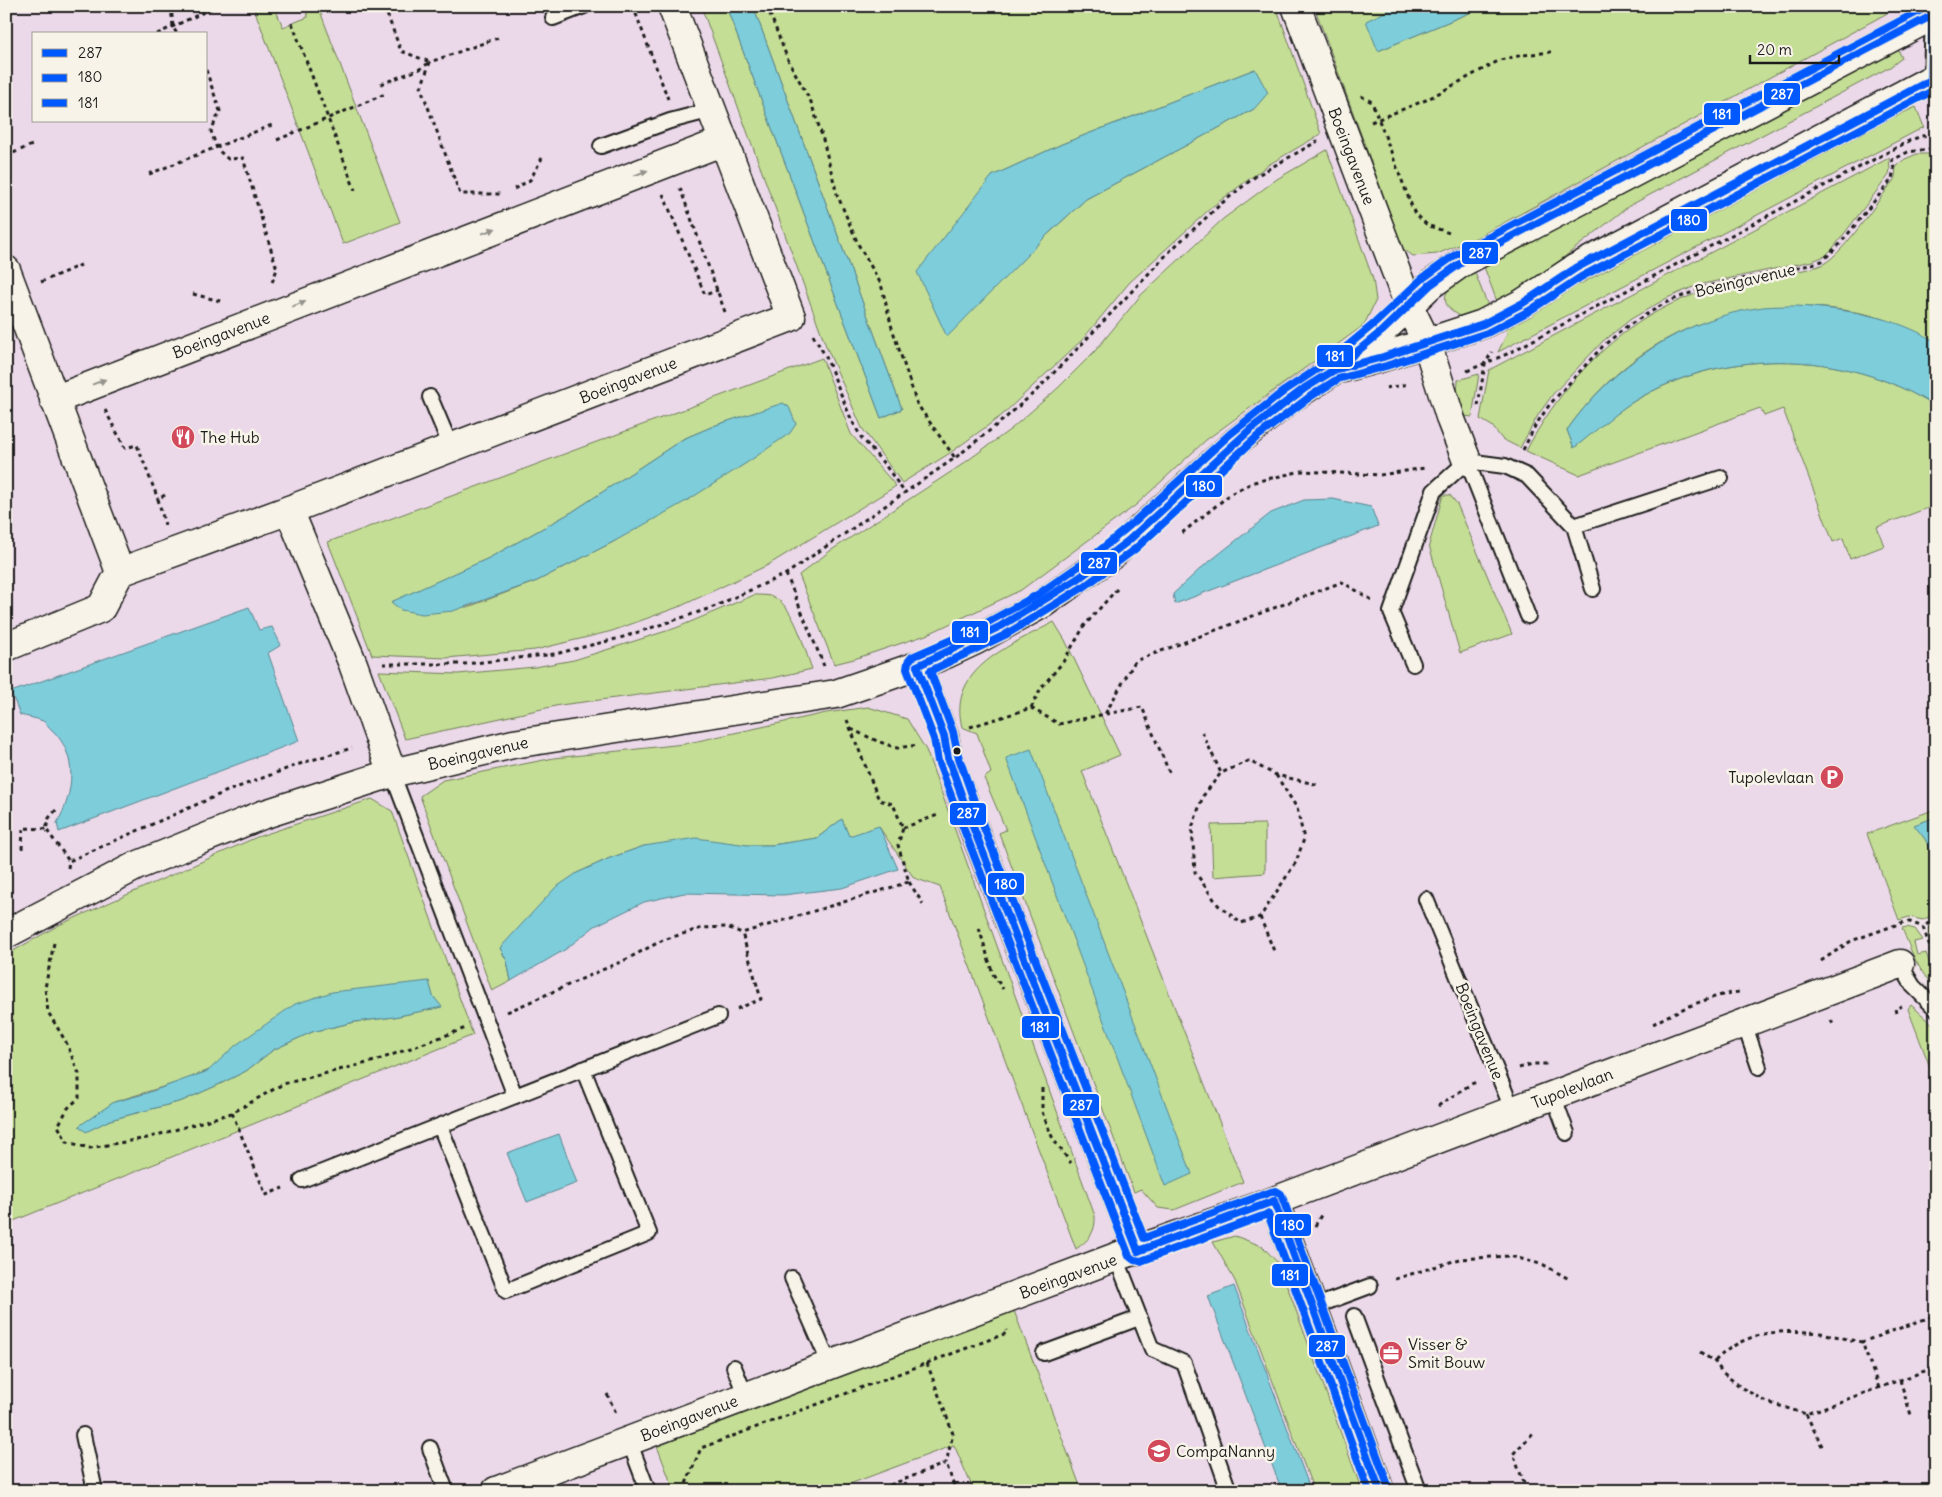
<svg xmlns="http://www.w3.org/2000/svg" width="1942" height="1497" viewBox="0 0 1942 1497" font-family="Delius,sans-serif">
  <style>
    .built { fill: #ebd8e9; fill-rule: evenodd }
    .green { fill: #c4de95; stroke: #707d58; fill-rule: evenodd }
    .water { fill: #7ecddb; stroke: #57868f }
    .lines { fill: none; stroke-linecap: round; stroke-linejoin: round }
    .service-casing { stroke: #1c1c1c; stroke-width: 18 }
    .minor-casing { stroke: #1c1c1c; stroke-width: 31 }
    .tertiary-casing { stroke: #1c1c1c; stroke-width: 31 }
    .path { stroke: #1c1c1c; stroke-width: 3; stroke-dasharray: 4 4; stroke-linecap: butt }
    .service { stroke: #f7f3e8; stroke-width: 14 }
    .minor { stroke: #f7f3e8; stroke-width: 28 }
    .tertiary { stroke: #f7f3e8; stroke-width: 28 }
    .bus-1-casing { stroke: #f7f3e8; stroke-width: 11 }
    .bus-2-casing { stroke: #f7f3e8; stroke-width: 11 }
    .bus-3-casing { stroke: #f7f3e8; stroke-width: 11 }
    .bus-1 { stroke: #0059ff; stroke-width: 8 }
    .bus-2 { stroke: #0059ff; stroke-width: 8 }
    .bus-3 { stroke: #0059ff; stroke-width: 8 }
    .oneway { fill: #94928c }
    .bus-dot { fill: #1c1c1c; stroke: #f7f3e8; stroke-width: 2 }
    .labels { text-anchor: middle; stroke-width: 5; stroke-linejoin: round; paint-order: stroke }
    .street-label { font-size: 16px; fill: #1c1c1c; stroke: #f7f3e8 }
    .poi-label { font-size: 16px; fill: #1c1c1c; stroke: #f7f3e8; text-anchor: start }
    .line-badge { stroke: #f7f3e8; stroke-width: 2 }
    .badge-label { font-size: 14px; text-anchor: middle; font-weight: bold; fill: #fff }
  </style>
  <rect width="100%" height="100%" fill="#f0e3e9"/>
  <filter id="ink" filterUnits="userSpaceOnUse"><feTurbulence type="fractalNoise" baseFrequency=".02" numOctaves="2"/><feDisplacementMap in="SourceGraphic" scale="10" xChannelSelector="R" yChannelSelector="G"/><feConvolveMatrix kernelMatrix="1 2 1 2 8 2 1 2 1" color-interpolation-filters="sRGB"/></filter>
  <g filter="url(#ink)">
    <path class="built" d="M6 6H1936V809L1870 837 1936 1032V1491H6ZM34 34H206V121H34Z"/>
    <g class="green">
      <path d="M253 6H274L283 27 308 17 305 6H318L400 222 343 244Z"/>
      <path d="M701 6H726L881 418 902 409 753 6H1276L1321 134 1268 165 1213 206 1129 283 1082 340 1001 416 950 453 902 483 862 428 826 346ZM1255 69 1254 109 1086 199 1046 236 946 336 992 176 1062 144Z"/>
      <path d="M1314 6H1398L1394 10 1378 51 1486 6H1889L1891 11 1478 237 1437 254 1413 256 1403 249Z"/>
      <path d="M1896 45 1902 58 1890 67 1629 206 1544 273 1499 307 1483 264Z"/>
      <path d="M1916 107 1924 127 1498 352 1507 334 1505 324 1892 118Z"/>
      <path d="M1327 150 1373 279 1376 300 1364 325 1206 440 1136 505 1021 590 926 635 854 659 834 664 799 575 830 551 960 466 1011 429 1058 388 1095 351 1141 295 1223 219 1277 179Z"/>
      <path d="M1917 154H1936V342L1929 338C1908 330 1883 317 1861 313 1741 290 1638 330 1567 430L1574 448C1591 434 1607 419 1625 407 1717 346 1845 347 1936 407V505L1877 527 1884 546 1850 559 1843 538 1833 542 1783 409 1764 416 1760 408 1579 475 1526 451C1566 375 1633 308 1719 287 1742 281 1766 277 1789 273 1801 270 1815 269 1825 263 1845 251 1878 201 1893 181L1895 177 1896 166 1905 159Z"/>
      <path d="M1889 158 1890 169 1889 175 1834 247 1825 256 1812 261 1698 285 1667 298 1631 319 1603 341 1553 394 1538 415 1520 448 1502 439 1492 426 1480 419 1489 370Z"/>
      <path d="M1473 268 1490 311 1462 317C1427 299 1455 282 1473 268Z"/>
      <path d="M822 358 851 434 896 486 768 565 681 606 612 631 535 650 446 658 372 655 328 542ZM783 404 615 541 537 581 468 607 392 602 489 558 572 512 683 439 716 425Z"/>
      <path d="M1479 374 1472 417 1465 416 1457 393 1458 380Z"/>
      <path d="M1443 495H1450L1457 504 1512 634 1460 653 1429 545Z"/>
      <path d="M754 595C760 595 768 595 774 597 795 608 804 648 812 669L773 678 560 705 405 739 379 671 458 674 535 667 574 660 676 628Z"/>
      <path d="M1054 622 1065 640 1120 755 1082 771 1243 1182 1174 1210 1158 1208 1141 1189 1134 1192 999 833 1006 830 984 778 991 773 977 733 962 727C947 668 1012 645 1054 622Z"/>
      <path d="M868 707 907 719 926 750 1095 1216C1096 1232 1089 1240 1076 1249L940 887 914 878 879 827 849 837 842 819 817 838 772 845 644 846 610 858 577 873 500 948 507 961 511 981 492 991 420 796 443 780 554 758 684 744 826 713Z"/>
      <path d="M372 799 392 811 473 1035 6 1224V955L59 925 257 837ZM428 981 433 996 441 1007 394 1017 355 1022 312 1032 273 1050 246 1071 218 1085 182 1101 110 1120 86 1131 80 1126 114 1102 182 1081Z"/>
      <path d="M1936 809V817L1915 825 1925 839 1936 860V913L1923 920 1909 917 1899 920 1867 834Z"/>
      <path d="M1265 824V873L1213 877 1211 825Z"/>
      <path d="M1936 923V955L1929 931 1930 927Z"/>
      <path d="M1907 927 1915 929 1923 940 1914 942 1917 955 1926 953 1930 964 1936 971V989C1918 971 1911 951 1902 928Z"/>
      <path d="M1911 1005 1936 1027V1083L1908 1009Z"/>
      <path d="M1235 1236 1262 1246 1279 1264 1362 1491H1314L1235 1281 1213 1242Z"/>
      <path d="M1013 1308 1082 1491H974L954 1445 831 1491H674L657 1446Z"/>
    </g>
    <g class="water">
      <path d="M726 6H753L902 409 881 418Z"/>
      <path d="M1398 6H1486L1378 51 1366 21Z"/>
      <path d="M1255 69 1268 93 1254 109 1086 199 1046 236 947 337 917 272 992 176 1062 144Z"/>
      <path d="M1797 306C1845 309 1895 316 1936 342V407C1845 347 1716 346 1625 407 1607 420 1591 435 1574 448L1567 430C1613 365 1682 318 1763 307 1774 306 1786 306 1797 306Z"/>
      <path d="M783 403 789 407 796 424 790 433 748 462 688 500 615 541 537 581 453 611 422 614 401 610 391 602 489 558 572 512 683 439 716 425Z"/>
      <path d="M1333 499 1371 507 1378 526 1175 604 1173 594 1200 569 1271 513 1304 500Z"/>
      <path d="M249 607 259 630 272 627 281 645 268 653 299 741 59 832 57 823C74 794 79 754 51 729 49 727 46 723 43 721 36 718 27 717 20 715L11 692Z"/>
      <path d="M1031 749 1192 1174 1165 1186 1006 758Z"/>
      <path d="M1936 817V860L1925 839 1914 825Z"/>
      <path d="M842 819 849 836 879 826 898 869 842 888 783 895 684 893 644 902 595 926 566 949 511 981 507 961 500 948 555 888 577 873 610 858 644 846 696 838 748 845H772L817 838Z"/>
      <path d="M429 981 433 996 442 1007 394 1017 355 1022 312 1032 273 1050 246 1071 218 1085 182 1101 110 1120 86 1132 79 1126 114 1102 144 1094 208 1071 236 1045 295 1004 332 992Z"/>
      <path d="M559 1134 577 1183 527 1202 507 1153Z"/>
      <path d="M1234 1286 1311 1491H1282L1208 1296Z"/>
    </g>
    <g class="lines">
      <g class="service-casing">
        <g id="service">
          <path d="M553 18 584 6"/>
          <path d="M1931 80 1933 13"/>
          <path d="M601 146 670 121 712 110"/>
          <path d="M430 397 451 447"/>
          <path d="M1467 461 1505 466 1527 476 1574 526 1593 589"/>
          <path d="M1467 461 1528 616"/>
          <path d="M1574 526 1721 478"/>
          <path d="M1413 664 1391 612 1434 491 1467 461"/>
          <path d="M392 773 515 1096"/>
          <path d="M1426 899 1513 1111"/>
          <path d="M1900 964 1913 986 1936 1009"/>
          <path d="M1744 1023 1759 1067"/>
          <path d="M1553 1095 1567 1133"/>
          <path d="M440 1126 506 1291 649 1233 583 1069"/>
          <path d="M302 1180 718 1016"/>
          <path d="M1116 1257 1152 1349 1184 1363 1229 1491"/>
          <path d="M792 1278 830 1365"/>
          <path d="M1311 1308 1370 1286"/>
          <path d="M1354 1316 1419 1491"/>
          <path d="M1044 1353 1139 1318"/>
          <path d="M734 1367 746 1397"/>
          <path d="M83 1435 95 1491"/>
          <path d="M629 1441 648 1491"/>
          <path d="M430 1448 446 1491"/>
        </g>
      </g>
      <g class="minor-casing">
        <g id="minor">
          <path d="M1296 6 1409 306 1427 343 1451 420 1467 461"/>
          <path d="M6 270 120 572"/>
          <path d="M54 400 724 141"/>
          <path d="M289 510 353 664 392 773"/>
          <path d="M6 647 101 608 120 572 289 510 791 317 672 6"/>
          <path d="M917 666 944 736 948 758 970 819 1138 1251"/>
          <path d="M1274 1201 1380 1491"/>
          <path d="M496 1491 1116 1257 1274 1201 1900 964"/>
        </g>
      </g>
      <g class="tertiary-casing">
        <g id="tertiary">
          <path d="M1343 368 1383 357 1483 324 1523 303 1576 268 1936 77"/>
          <path d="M6 934 136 866 262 815 392 773 513 744 836 694 917 666 946 654 976 640 1042 604 1113 554 1236 442 1290 399 1334 370 1382 331 1430 285 1461 263 1936 14"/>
        </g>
      </g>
      <g class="path">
        <path d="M171 6 173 27 177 34"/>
        <path d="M633 6 668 99"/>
        <path d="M767 6 788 60 811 102 822 136 837 194 858 244 881 284 892 328 917 404 955 458"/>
        <path d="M292 23 355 190"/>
        <path d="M157 34 217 6"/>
        <path d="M498 38 430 62 421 88 460 194H502"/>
        <path d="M206 70 220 111 211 131 217 149 228 159 243 158 277 269 271 285"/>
        <path d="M381 84 420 69 430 62 401 51 384 6"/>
        <path d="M1361 96 1372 102 1414 212 1427 225 1452 234"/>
        <path d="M1371 122 1426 100 1500 60 1523 55 1551 52"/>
        <path d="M277 140 385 94"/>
        <path d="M6 156 32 145"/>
        <path d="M149 174 272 125"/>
        <path d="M680 188 725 312"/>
        <path d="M514 189 530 180 542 158"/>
        <path d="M663 194 705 295 718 290"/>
        <path d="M41 282 81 265"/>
        <path d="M193 294 224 302"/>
        <path d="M813 335 826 357 851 419 861 437 885 465 905 493"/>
        <path d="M1467 371 1507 354 1907 142 1921 136 1936 134"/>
        <path d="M1386 388 1409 384"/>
        <path d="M1478 406 1485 364 1492 352"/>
        <path d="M105 410 125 448 137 445 158 499"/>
        <path d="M1523 450 1535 426 1550 404 1603 346 1626 327 1665 303 1708 286 1805 266 1822 261 1840 244 1892 179 1894 169 1892 160 1908 152 1936 148"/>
        <path d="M165 495 158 499 165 525"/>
        <path d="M1182 533 1232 493 1254 482 1302 471 1380 475 1425 468"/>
        <path d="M786 574 824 666"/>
        <path d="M383 664H465L555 654 620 638 711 608 786 574 955 458 1003 420 1036 391 1078 348 1171 250 1222 203 1256 176 1318 141"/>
        <path d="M1031 708 1059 724 1105 714 1135 661 1342 582 1372 600"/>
        <path d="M1106 714 1142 707 1169 772"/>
        <path d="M970 727 1031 708 1041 688 1063 662 1085 625 1117 589"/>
        <path d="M851 729 877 741 897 748 918 745"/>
        <path d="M1202 732 1221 773"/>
        <path d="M1276 775 1297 808 1304 839 1296 862 1260 917 1241 923 1218 905 1195 872 1192 828 1203 796 1221 773 1249 761 1276 775 1319 785"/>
        <path d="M56 810 49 818 46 829 69 861"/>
        <path d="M903 828 938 815"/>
        <path d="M22 849 23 828 46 829"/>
        <path d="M68 868 69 861 225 792 305 762 352 748"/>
        <path d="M909 882 923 904"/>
        <path d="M1260 917 1274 951"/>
        <path d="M1936 918 1923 927 1936 965"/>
        <path d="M979 928 993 974 1003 989"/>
        <path d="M54 943 45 988 48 1012 66 1042 79 1074V1098L68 1108 58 1126 67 1142 90 1148 147 1138 232 1113 283 1084 375 1061 466 1028"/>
        <path d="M1821 961 1851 941 1904 922H1910L1923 927"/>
        <path d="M737 1009 761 999 742 933"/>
        <path d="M507 1012 627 959 663 940 702 928 727 927 742 933 909 882 898 845 903 828 893 804 879 800 847 720"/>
        <path d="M1896 1013 1895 1009 1902 1006"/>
        <path d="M1831 1020 1834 1027"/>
        <path d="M1653 1024C1675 1011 1716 993 1741 992"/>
        <path d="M1519 1068 1532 1064H1550"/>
        <path d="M1042 1088V1112L1053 1139 1071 1163"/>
        <path d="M1438 1106 1471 1084 1477 1082"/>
        <path d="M232 1113 266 1195 283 1188"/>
        <path d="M1315 1226 1321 1215"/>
        <path d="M1395 1279 1460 1259 1510 1256 1544 1265 1569 1279"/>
        <path d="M1700 1352 1715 1362 1722 1372 1742 1388 1767 1402 1806 1414 1936 1367"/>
        <path d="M1715 1361C1744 1331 1780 1329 1820 1333 1834 1335 1848 1340 1862 1342"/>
        <path d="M927 1363 953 1434 946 1463"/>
        <path d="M1900 1380 1911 1415"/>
        <path d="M1879 1388 1862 1342 1936 1315"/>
        <path d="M607 1394 617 1415"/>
        <path d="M1806 1414 1823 1448"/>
        <path d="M683 1491 701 1448 1007 1333 1006 1330"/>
        <path d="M875 1491 946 1463 956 1491"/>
        <path d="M1527 1491 1513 1454 1535 1431"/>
      </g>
      <use href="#service" class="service"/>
      <use href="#minor" class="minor"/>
      <use href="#tertiary" class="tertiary"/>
      <g class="bus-1-casing">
        <g id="bus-1">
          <path d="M1348 359 1382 331 1430 285 1461 263 1933 15"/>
          <path d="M917 666 1001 626 1079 578 1128 541 1252 428 1305 388 1334 370 1383 357 1483 324 1523 303 1576 268 1931 80 1933 6"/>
          <path d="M917 666 944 736 948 758 970 819 1138 1251"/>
          <path d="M1274 1201 1380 1491"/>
          <path d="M1138 1251 1274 1201"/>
        </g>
      </g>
      <g class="bus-2-casing">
        <path id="bus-2" d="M1389 1488 1281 1194 1276 1191 1271 1192 1144 1238 979 815 958 755 953 732 930 671 1005 635 1085 586 1135 549 1258 436 1311 396 1338 379 1386 366 1487 333 1529 311 1581 277 1936 89"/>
      </g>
      <g class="bus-3-casing">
        <path id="bus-3" d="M1369 1491 1268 1214 1141 1261 1134 1260 1129 1256 961 822 938 761 934 739 907 669 908 662 912 657 972 631 1037 595 1092 557 1135 521 1230 434 1284 391 1328 362 1375 323 1423 278 1455 255 1923 9V6"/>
      </g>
      <use href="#bus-1" class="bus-1"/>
      <use href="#bus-2" class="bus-2"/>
      <use href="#bus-3" class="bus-3"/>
    </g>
    <defs><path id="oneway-solid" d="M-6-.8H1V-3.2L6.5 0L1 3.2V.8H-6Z" transform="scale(1.25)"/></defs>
    <g class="oneway">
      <use href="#oneway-solid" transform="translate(641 173) rotate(-21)"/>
      <use href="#oneway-solid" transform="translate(489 231) rotate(-21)"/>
      <use href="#oneway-solid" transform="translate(299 304) rotate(-21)"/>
      <use href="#oneway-solid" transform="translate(99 382) rotate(-21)"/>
    </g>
  </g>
  <defs>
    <g id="restaurant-disc" transform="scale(1.25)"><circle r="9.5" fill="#d1495b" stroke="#f7f3e8"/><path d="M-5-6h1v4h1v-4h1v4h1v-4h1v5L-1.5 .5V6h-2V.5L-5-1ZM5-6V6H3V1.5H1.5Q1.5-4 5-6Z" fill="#fff"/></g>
    <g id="parking-disc" transform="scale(1.25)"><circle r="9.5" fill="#d1495b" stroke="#f7f3e8"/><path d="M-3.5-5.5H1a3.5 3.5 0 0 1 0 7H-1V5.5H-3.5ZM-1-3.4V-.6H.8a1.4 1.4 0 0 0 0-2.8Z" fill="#fff"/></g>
    <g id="office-disc" transform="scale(1.25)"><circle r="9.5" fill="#d1495b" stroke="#f7f3e8"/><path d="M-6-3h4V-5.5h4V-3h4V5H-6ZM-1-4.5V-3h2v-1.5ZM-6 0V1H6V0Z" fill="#fff"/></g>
    <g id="school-disc" transform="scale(1.25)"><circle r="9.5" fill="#d1495b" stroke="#f7f3e8"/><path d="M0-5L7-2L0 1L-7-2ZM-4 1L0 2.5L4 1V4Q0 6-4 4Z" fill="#fff"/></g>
  </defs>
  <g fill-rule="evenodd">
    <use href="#restaurant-disc" x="183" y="437"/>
    <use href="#parking-disc" x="1832" y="777"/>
    <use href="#office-disc" x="1391" y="1353"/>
    <use href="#school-disc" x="1159" y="1451"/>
  </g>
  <circle class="bus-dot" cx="957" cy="751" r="4.5"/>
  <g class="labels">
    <g class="street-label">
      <text transform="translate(1352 156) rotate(69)" y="6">Boeingavenue</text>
      <text transform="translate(1745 280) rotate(-13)" y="6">Boeingavenue</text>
      <text transform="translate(221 335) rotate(-21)" y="6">Boeingavenue</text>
      <text transform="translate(628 380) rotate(-21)" y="6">Boeingavenue</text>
      <text transform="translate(478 753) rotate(-13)" y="6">Boeingavenue</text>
      <text transform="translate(1480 1031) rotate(68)" y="6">Boeingavenue</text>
      <text transform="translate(1572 1088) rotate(-21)" y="6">Tupolevlaan</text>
      <text transform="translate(1068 1276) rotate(-20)" y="6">Boeingavenue</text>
      <text transform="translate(689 1418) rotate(-21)" y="6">Boeingavenue</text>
    </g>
    <g class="poi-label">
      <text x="200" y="443">The Hub</text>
      <text x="1814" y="783" text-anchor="end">Tupolevlaan</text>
      <text x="1408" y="1350">Visser &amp;<tspan x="1408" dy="18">Smit Bouw</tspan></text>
      <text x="1176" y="1457">CompaNanny</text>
    </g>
  </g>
  <g class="line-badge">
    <rect x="1763" y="82" width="38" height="24" rx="5" fill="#0059ff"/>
    <rect x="1703" y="102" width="38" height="24" rx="5" fill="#0059ff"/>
    <rect x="1670" y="208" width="38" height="24" rx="5" fill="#0059ff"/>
    <rect x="1461" y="241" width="38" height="24" rx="5" fill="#0059ff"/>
    <rect x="1316" y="344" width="38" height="24" rx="5" fill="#0059ff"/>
    <rect x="1185" y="474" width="38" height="24" rx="5" fill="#0059ff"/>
    <rect x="1080" y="551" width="38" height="24" rx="5" fill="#0059ff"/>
    <rect x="951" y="620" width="38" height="24" rx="5" fill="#0059ff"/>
    <rect x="949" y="802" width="38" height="24" rx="5" fill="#0059ff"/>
    <rect x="987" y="872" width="38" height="24" rx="5" fill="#0059ff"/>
    <rect x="1021" y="1015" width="39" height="24" rx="5" fill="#0059ff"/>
    <rect x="1062" y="1093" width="38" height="24" rx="5" fill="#0059ff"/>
    <rect x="1274" y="1213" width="38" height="24" rx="5" fill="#0059ff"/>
    <rect x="1271" y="1263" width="38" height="24" rx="5" fill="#0059ff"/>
    <rect x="1308" y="1334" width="38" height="24" rx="5" fill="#0059ff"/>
  </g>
  <g class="badge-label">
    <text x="1782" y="99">287</text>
    <text x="1722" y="119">181</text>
    <text x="1689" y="225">180</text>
    <text x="1480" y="258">287</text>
    <text x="1335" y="361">181</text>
    <text x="1204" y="491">180</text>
    <text x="1099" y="568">287</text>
    <text x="970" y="637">181</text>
    <text x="968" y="818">287</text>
    <text x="1006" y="889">180</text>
    <text x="1040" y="1032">181</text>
    <text x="1081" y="1110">287</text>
    <text x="1293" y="1230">180</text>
    <text x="1290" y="1280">181</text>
    <text x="1327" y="1351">287</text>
  </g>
  <rect width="1942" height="1497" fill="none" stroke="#f7f3e8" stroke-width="25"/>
  <rect x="12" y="12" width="1917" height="1472" fill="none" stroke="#1c1c1c" stroke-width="2" filter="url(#ink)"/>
  <rect x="32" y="32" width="175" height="90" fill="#f7f3e8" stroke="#9f9d96"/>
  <rect x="42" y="49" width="25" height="8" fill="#0059ff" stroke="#9f9d96"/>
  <text x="78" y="58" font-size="15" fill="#1c1c1c">287</text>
  <rect x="42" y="74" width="25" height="8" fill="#0059ff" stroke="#9f9d96"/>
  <text x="78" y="82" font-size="15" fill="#1c1c1c">180</text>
  <rect x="42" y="99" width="25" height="8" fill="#0059ff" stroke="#9f9d96"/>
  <text x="78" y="108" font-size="15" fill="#1c1c1c">181</text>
  <path d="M1750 55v8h89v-8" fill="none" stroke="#1c1c1c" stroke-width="2.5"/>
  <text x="1757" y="55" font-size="15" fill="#1c1c1c" stroke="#f7f3e8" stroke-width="4" paint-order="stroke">20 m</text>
</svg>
